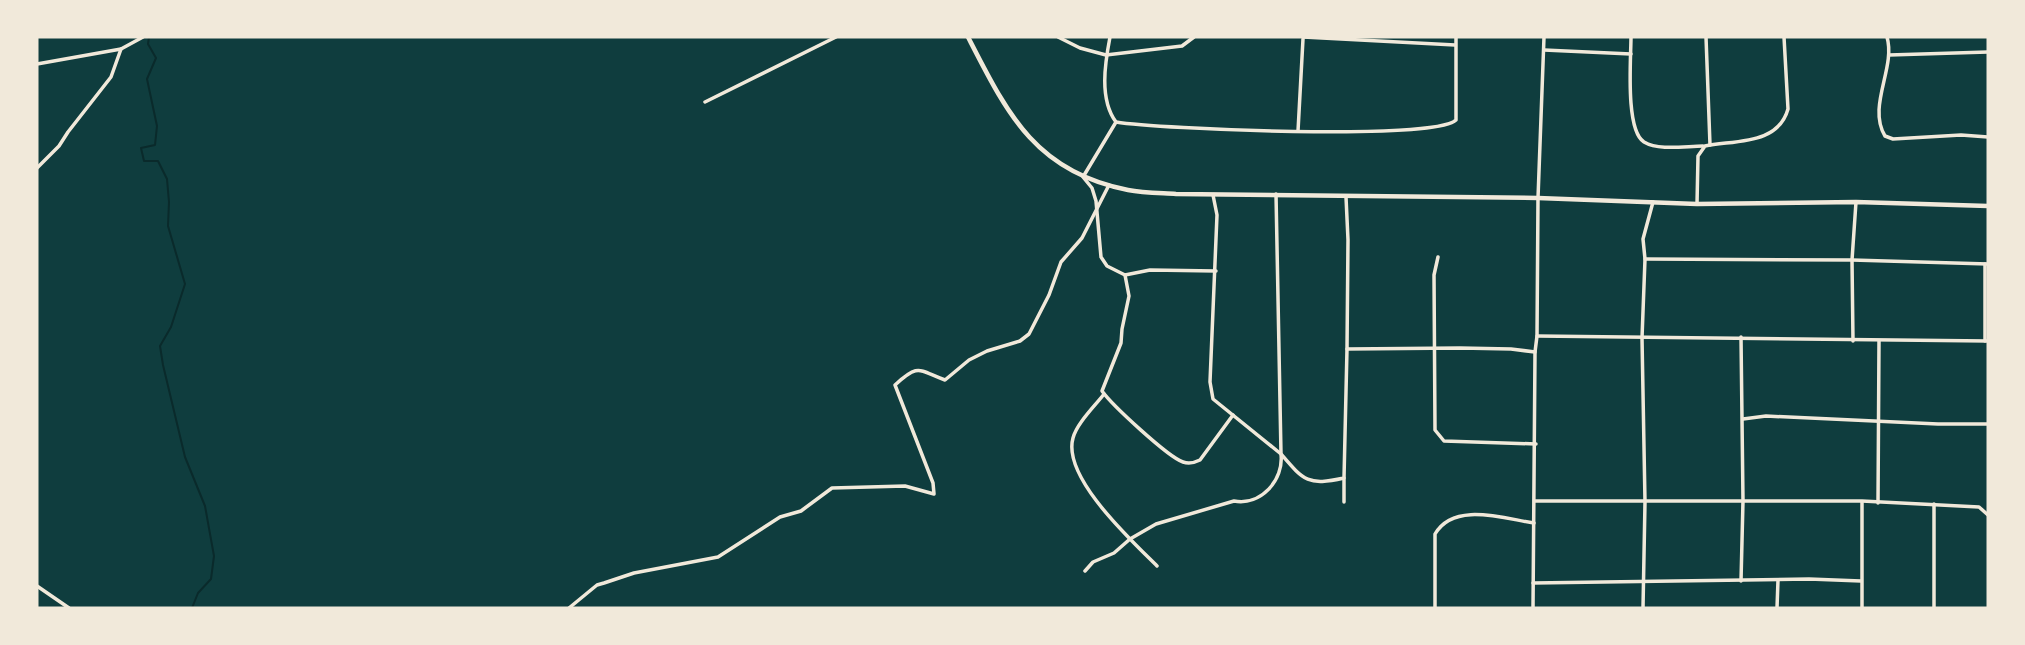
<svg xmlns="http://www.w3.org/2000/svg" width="2025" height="645" viewBox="0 0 2025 645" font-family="Literata,serif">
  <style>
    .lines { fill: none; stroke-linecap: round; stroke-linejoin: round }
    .stream { stroke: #0a2a2b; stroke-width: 2 }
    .minor { stroke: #f1e9da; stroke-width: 3.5 }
    .tertiary { stroke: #f1e9da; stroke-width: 4.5 }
  </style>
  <rect width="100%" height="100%" fill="#0f3d3e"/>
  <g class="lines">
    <path class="stream" d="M149 37 148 44 156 58 147 79 157 126 155 145 141 148 144 161H158L167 179 169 202 168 226 185 284 171 327 160 346 163 365 185 457 205 506 214 556 211 579 198 593 192 608"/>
    <g class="minor">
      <path d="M1058 37 1080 48 1106 55 1182 46 1194 37"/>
      <path d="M1110 37C1105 63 1099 99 1116 122 1158 129 1433 141 1456 120V37"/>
      <path d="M1303 37 1455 45"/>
      <path d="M1631 37C1631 58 1625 130 1644 142 1659 151 1686 146 1703 146"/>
      <path d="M1706 37 1710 145"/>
      <path d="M1887 37C1896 68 1867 106 1885 136L1893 139 1961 135 1988 137"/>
      <path d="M1544 50 1631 54"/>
      <path d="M1889 55 1988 52"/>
      <path d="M37 64 121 49 143 37"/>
      <path d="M705 102 836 37"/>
      <path d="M1116 122 1083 177 1092 188 1096 201 1101 257 1107 266 1125 275 1150 270 1216 271"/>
      <path d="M1298 131 1303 39"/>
      <path d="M37 168 59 146 68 132 111 77 121 49"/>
      <path d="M1276 194 1281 454C1304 481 1308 486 1344 478L1347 349"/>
      <path d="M1346 197 1348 240 1347 349 1460 348 1511 349 1535 352"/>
      <path d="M1697 204 1698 156 1705 146C1735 140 1778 145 1788 109L1784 37"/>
      <path d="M1438 257 1434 275 1435 430 1444 441 1536 444"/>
      <path d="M1645 259 1852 260 1988 264"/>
      <path d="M1125 275 1129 296 1122 329 1121 343 1102 391C1112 405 1168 457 1183 462 1189 464 1194 463 1200 460L1233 415"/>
      <path d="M1537 336 1988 341"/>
      <path d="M1741 337 1743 501 1741 581"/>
      <path d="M1853 341 1852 260 1856 202"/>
      <path d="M1985 341V264"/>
      <path d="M1104 394C1095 406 1077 423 1073 438 1062 477 1131 540 1157 566"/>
      <path d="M1743 419 1766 416 1938 424H1988"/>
      <path d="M1344 478V502"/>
      <path d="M1535 501H1862L1979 507 1988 515"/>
      <path d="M1878 503 1879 341"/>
      <path d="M1085 571 1093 562 1114 553 1130 539 1156 524 1234 501C1261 506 1284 480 1281 454L1213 399 1210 382 1217 215 1213 195"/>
      <path d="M1533 583 1809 579 1861 581"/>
      <path d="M37 586 69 608"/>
      <path d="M569 608 597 585 604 583 634 573 718 557 780 517 801 511 832 488 905 486 934 494 933 483 895 385C919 363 918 370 945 380L969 360 987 351 1020 341 1029 334 1049 295 1061 262 1082 238 1109 185"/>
      <path d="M1435 608V534C1454 501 1505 519 1534 523"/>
      <path d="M1533 608 1535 352 1537 336 1538 198 1544 37"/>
      <path d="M1643 608 1645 502 1642 338 1645 259 1643 239 1653 202"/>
      <path d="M1777 608 1778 580"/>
      <path d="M1862 608V502"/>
      <path d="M1934 608V504"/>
    </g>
    <path class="tertiary" d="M968 37C1007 113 1035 172 1128 190 1143 193 1160 193 1176 194L1538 198 1697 204 1856 202 1988 206"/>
  </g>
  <rect width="2025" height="645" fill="none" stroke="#f1e9da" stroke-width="77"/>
</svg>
